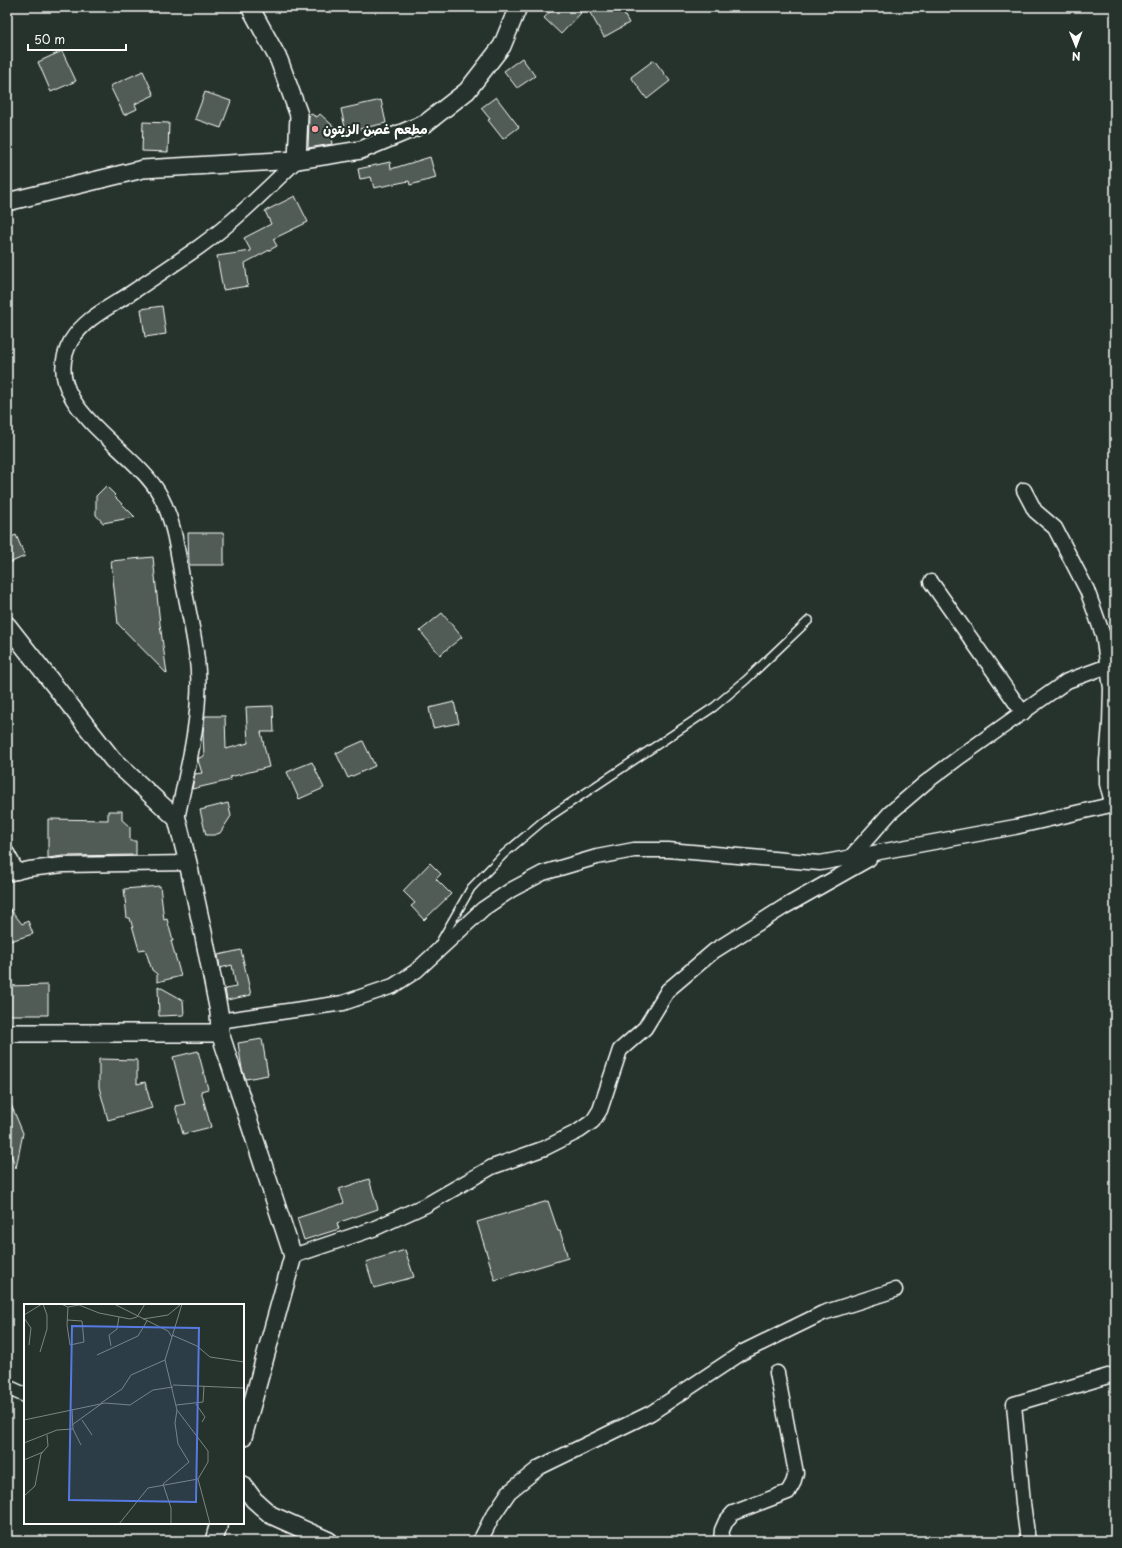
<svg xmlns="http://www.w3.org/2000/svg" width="1122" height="1548" viewBox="0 0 1122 1548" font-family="'Playpen Sans','Playpen Sans Arabic',sans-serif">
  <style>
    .building { fill: #515c57; stroke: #fff }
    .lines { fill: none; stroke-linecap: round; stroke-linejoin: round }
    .service-casing { stroke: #fff; stroke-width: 10 }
    .minor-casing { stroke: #fff; stroke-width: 17 }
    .tertiary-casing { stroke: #fff; stroke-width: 20 }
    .service { stroke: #26332d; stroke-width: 7 }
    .minor { stroke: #26332d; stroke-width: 14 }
    .tertiary { stroke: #26332d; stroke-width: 17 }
    .poi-dot { fill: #ff9aa2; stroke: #26332d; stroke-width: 1.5 }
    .labels { text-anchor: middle; stroke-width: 4; stroke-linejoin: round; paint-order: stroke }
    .poi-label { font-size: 13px; font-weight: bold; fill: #fff; stroke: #26332d; text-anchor: start }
    .inset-road { fill: none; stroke: #7d8581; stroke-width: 1 }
    .view { fill: #567ae2; fill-opacity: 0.15; stroke: #567ae2; stroke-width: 2 }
    .inset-edge { fill: none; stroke: #fff; stroke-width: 2 }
  </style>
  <rect width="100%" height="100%" fill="#26332d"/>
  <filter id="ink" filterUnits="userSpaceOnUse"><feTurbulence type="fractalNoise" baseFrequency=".025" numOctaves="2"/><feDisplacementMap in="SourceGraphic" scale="8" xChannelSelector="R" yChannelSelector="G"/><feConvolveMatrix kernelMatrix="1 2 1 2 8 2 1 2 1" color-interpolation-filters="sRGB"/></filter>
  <g filter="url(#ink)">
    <g class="building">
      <path d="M554 7H574L581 13 561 34 544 18Z"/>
      <path d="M596 7H620L629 23 604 37 589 11Z"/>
      <path d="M62 51 76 81 51 92 38 62Z"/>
      <path d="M522 58 535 76 517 88 504 71Z"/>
      <path d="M654 60 670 81 647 99 631 77Z"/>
      <path d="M143 71 154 95 135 104 137 109 124 115 110 86Z"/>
      <path d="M205 92 231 101 221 128 195 119Z"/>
      <path d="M496 97 519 127 503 139 488 120 490 119 481 108Z"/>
      <path d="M381 100 386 123 346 132 341 109Z"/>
      <path d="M311 114 317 117 320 114 341 133 331 135 332 144 308 148 309 116Z"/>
      <path d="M143 122 169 123 168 152 142 151Z"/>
      <path d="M430 157 436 178 410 185 409 181 374 188 371 177 360 179 358 169 390 162 391 169Z"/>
      <path d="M295 196 308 222 273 239 277 246 245 263 248 286 223 290 217 256 251 251 244 238 271 224 265 211Z"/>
      <path d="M162 306 166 334 145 337 141 309Z"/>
      <path d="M106 486 115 495 114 496 135 517 103 523 96 515V496Z"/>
      <path d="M188 533H224V565H189Z"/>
      <path d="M16 535 25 556 7 564V539Z"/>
      <path d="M153 557 160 624 167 674 118 624 111 561Z"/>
      <path d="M442 613 462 637 440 655 420 631Z"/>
      <path d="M454 702 459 723 433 728 429 708Z"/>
      <path d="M273 706 274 732H261L269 767 230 777 231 780 192 789 195 774 202 773 198 760 199 758 204 756 203 732 205 716H225L226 749 248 743 246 707Z"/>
      <path d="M363 741 375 766 348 778 336 753Z"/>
      <path d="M312 762 324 788 299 799 287 772Z"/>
      <path d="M228 803 231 816 220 833 214 835H206L200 810Z"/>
      <path d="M108 811H122V820L130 827V841H136V855L63 856 48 858V819L108 820Z"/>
      <path d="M430 863 441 874 436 879 451 894 424 920 411 906 415 903 403 891Z"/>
      <path d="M160 886 164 920 167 919 173 941H171L181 976 157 982V974L152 970 145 949 139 950 130 918H127L124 889Z"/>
      <path d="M7 905 22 924 28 921 33 934 7 942Z"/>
      <path d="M241 950 251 995 227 1000 225 989 236 987 232 965 220 968 218 955Z"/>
      <path d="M48 985V1015H7V986Z"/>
      <path d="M158 986 183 1000 184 1015 159 1016Z"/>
      <path d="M262 1039 268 1075 246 1079 242 1069 238 1043Z"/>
      <path d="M198 1051 208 1089 201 1091 211 1127 183 1134 175 1106 185 1104 173 1057Z"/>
      <path d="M99 1059 137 1060V1084L145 1082 152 1108 108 1120 99 1087Z"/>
      <path d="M7 1095 23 1133 16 1168 7 1145Z"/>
      <path d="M369 1179 378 1209 337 1223 339 1229 304 1240 297 1218 344 1203 339 1189Z"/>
      <path d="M548 1201 558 1231H560L568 1258 495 1280 477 1222Z"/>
      <path d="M405 1250 414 1277 374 1288 366 1262Z"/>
    </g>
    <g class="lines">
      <g class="service-casing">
        <path id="service" d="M439 944 471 888 504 854 543 821 714 707 746 680 809 620"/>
      </g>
      <g class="minor-casing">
        <g id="minor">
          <path d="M1024 490 1035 511 1055 528 1087 590 1103 635 1111 688 1110 724 1107 761V784L1113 805"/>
          <path d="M931 582 1023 713"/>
          <path d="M177 819C185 779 196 739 198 698 201 658 189 616 182 577 177 548 174 521 160 495 134 447 35 404 71 341 84 319 108 308 128 295 152 279 176 263 199 247 234 222 266 190 297 160"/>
          <path d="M7 853 17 872"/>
          <path d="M850 858 890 813 925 783 961 756 1067 681 1108 666"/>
          <path d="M7 874 29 869 63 865 188 863"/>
          <path d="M219 1021 343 1003 393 986 416 971 483 909 511 890 543 873 597 857 634 850H668L820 863 1015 827 1115 804"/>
          <path d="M293 1256 373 1229 426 1205 492 1167 545 1148 579 1131 593 1121 600 1110 620 1050 645 1028 668 990 714 951 784 907 869 859"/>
          <path d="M7 1387 25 1395"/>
          <path d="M480 1541 492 1517 509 1492 540 1467 651 1413 743 1352 823 1313 895 1290"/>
          <path d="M721 1541 722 1530 726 1521 733 1513 788 1492 793 1483 796 1473 777 1373"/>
          <path d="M1028 1541 1023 1503 1014 1404 1115 1374"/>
        </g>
      </g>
      <g class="tertiary-casing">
        <g id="tertiary">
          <path d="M250 7 279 60 299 115 297 160"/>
          <path d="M7 202 143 169 297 160 361 150 426 123 467 91 502 46 518 7"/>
          <path d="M7 625 113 760 177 819 188 863 204 937 219 1012 220 1033 293 1256 243 1437"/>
          <path d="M7 1033H220"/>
          <path d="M243 1485 254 1500 271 1515 329 1541"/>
          <path d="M214 1541 219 1523"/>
        </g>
      </g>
      <use href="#service" class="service"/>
      <use href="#minor" class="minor"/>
      <use href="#tertiary" class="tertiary"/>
    </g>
  </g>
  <circle class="poi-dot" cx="315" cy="129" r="4"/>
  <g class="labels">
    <g class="poi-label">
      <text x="323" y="134">مطعم غصن الزيتون</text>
    </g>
  </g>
  <g transform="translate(24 1304)">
    <rect width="220" height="220" fill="#26332d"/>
    <path class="inset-road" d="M37 0 44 3 43 21 46 41 60 38 58 17 43 16M90 0 144 27 148 33M44 3 55 1 75 9 106 15 113 13 121 0M0 11 18 0M0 14 7 24 5 41M119 15 144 11 156 1M148 31 173 42 186 53 220 58M87 42 85 31 93 25 95 13M16 48 23 25V11L19 0M73 51 114 32 123 17M149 81 220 84M77 99 98 85 107 71 141 56M172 100 181 113 178 118M152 101 179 98 180 82M48 105 49 125 57 141M0 116 81 99 106 101 129 86 149 83M58 116 68 131M48 121 77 100M0 139 33 126 49 125M0 156 19 148M174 175 186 220M0 192 11 182 17 150 24 142 23 131M95 220 124 184 174 175 184 158V147L153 106 141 56 158 0M147 220V204L139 180 165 158 154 140 151 119 153 106"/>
    <path class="view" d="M48 22 175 24 172 198 45 196Z"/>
    <rect width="220" height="220" class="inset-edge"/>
  </g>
  <rect width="1122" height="1548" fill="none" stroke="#26332d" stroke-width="24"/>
  <rect x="12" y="12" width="1098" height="1524" fill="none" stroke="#fff" stroke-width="1.5" filter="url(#ink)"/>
  <g transform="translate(1076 46) rotate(179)" stroke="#26332d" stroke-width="3" paint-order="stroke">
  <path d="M0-3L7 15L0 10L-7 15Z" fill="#ffffff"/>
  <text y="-6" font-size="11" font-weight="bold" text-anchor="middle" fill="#ffffff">N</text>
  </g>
  <path d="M28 44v6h98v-6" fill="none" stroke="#ffffff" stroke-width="2"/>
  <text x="34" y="44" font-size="12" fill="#ffffff" stroke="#26332d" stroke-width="3" paint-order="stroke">50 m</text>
</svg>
